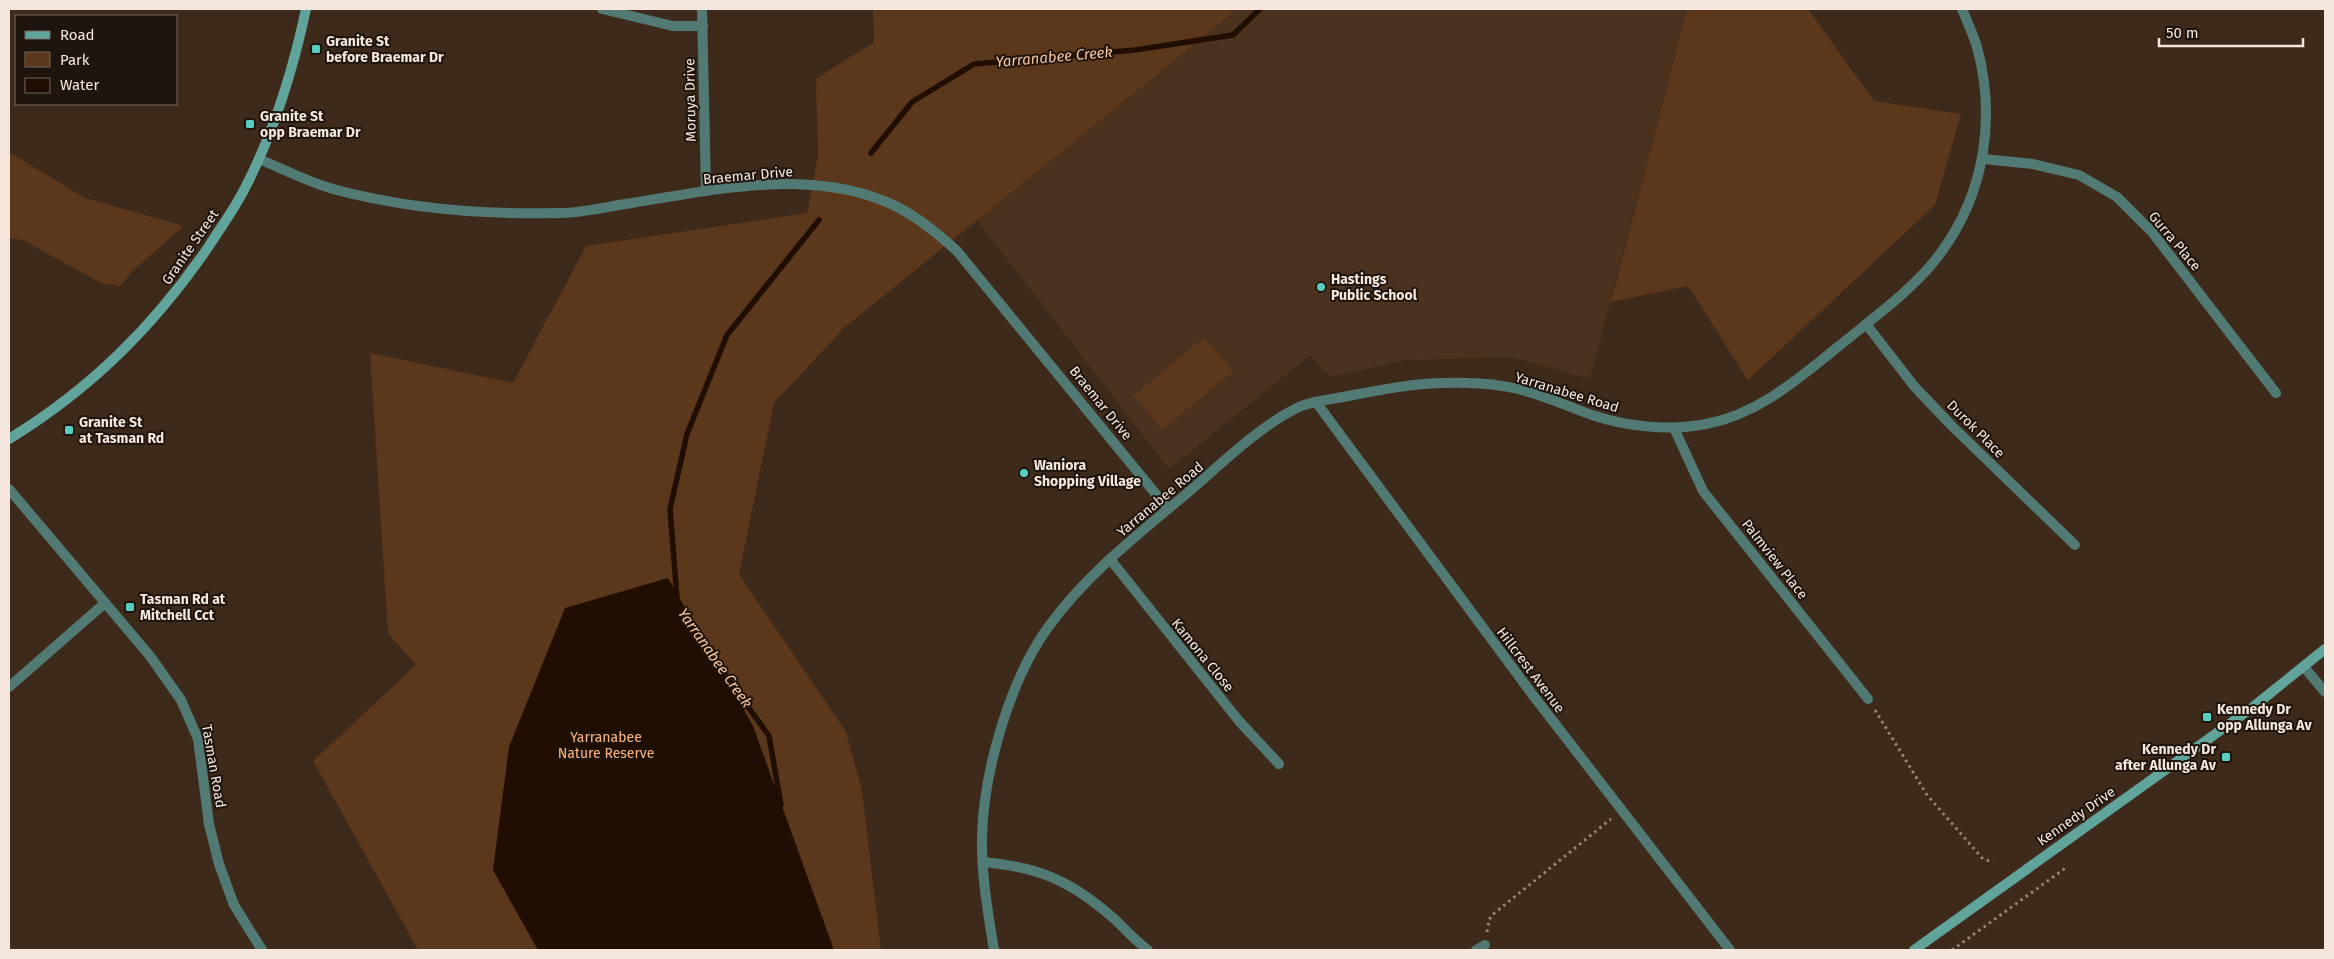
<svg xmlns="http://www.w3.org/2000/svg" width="2334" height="959" viewBox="0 0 2334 959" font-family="'Fira Sans',sans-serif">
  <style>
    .built { fill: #4a321f }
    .green { fill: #5b371b }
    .water { fill: #210e02 }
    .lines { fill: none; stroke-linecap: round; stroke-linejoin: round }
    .stream { stroke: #210e02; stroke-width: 5.5 }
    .path { stroke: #97867a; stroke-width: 3; stroke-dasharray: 2.5 4; stroke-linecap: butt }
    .street { stroke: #517a74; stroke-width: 10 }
    .secondary { stroke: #61a49c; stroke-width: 10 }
    .poi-dot { fill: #58cec0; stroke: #1e150e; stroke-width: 2 }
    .labels { text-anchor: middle; stroke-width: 4; stroke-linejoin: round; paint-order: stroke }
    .poi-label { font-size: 14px; font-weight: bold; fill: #f5e7de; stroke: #1e150e; text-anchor: start }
    .street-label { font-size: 14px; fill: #f5e7de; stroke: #1e150e }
    .park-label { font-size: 14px; fill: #fbb481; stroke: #1e150e }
    .water-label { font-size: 15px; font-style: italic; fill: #f9c39d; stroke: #1e150e }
  </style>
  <rect width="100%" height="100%" fill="#3e2a1b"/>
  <path class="built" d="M1238 9H1687L1590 379 1513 357 1405 360 1330 377 1310 355 1169 469 977 220Z"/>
  <g class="green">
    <path d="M873 9H1238L845 327 774 403 739 574 846 732 862 791 881 950H418L313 761 416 665 388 633 370 353 513 383 586 246 807 213 818 157 816 79 874 42Z"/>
    <path d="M1687 9H1808L1874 101 1961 114 1935 205 1748 380 1688 286 1611 302Z"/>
    <path d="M9 152 85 198 184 226 131 272 121 286 103 284 23 240 9 238Z"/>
    <path d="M1204 337 1233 371 1162 430 1134 396Z"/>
  </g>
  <path class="water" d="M668 578 753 726 834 950H538L493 870 509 747 565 608Z"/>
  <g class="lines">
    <g class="stream">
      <path d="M871 153 912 102 974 64 1135 50 1233 35 1260 9"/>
      <path d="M677 598 670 509 687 434 727 335 819 220"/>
      <path d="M713 658 769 736 781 805"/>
    </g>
    <g class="path">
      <path d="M1875 710 1927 795 1983 859 1993 862"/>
      <path d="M1487 932 1489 920 1492 915 1611 819"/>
      <path d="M1952 950 2067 867"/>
    </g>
    <g class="street">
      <path d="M602 9 673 26H703"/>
      <path d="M702 9 706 191"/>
      <path d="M259 159C283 169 308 182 333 189 407 209 485 215 561 213 585 213 609 206 632 203 712 190 800 170 879 199 908 209 934 230 957 251L1168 509"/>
      <path d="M1984 159 2033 164 2079 175 2117 197 2152 232 2276 393"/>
      <path d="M1866 324 1914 386 1952 426 2075 545"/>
      <path d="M1316 402 1532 694 1730 950"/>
      <path d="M1674 428 1703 491 1868 699"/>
      <path d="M9 489 150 656 181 700 198 739 209 824 219 864 234 905 262 950"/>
      <path d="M1110 559 1239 721 1279 764"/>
      <path d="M2304 667 2325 692"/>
      <path d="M9 687 105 603"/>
      <path d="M983 862C1038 867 1069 880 1111 916 1124 927 1134 940 1148 950"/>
      <path d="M994 950C988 913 981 873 982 836 984 770 1010 679 1049 626 1086 575 1137 535 1185 495 1218 467 1257 428 1295 409 1310 401 1327 400 1343 397 1375 391 1407 384 1441 383 1468 382 1496 383 1522 390 1546 396 1569 407 1592 415 1628 427 1669 431 1706 424 1759 414 1799 378 1839 346 1873 318 1917 287 1942 251 1985 192 1996 117 1977 47 1973 34 1967 21 1962 9"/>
      <path d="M1476 950 1485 945"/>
    </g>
    <g class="secondary">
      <path d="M9 439C92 388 154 326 209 246 221 227 235 208 245 188 274 132 293 70 306 9"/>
      <path d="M1914 950 2253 707 2325 649"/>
    </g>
  </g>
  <g class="poi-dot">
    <rect x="311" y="44" width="10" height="10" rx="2.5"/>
    <rect x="245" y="119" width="10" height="10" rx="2.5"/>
    <circle cx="1321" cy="287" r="5"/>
    <rect x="64" y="425" width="10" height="10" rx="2.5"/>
    <circle cx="1024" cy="473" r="5"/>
    <rect x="125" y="602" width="10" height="10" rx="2.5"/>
    <rect x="2202" y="712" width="10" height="10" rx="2.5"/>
    <rect x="2221" y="752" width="10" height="10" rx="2.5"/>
  </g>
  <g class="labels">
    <g class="poi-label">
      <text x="326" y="46">Granite St<tspan x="326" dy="16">before Braemar Dr</tspan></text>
      <text x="260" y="121">Granite St<tspan x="260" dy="16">opp Braemar Dr</tspan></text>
      <text x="1331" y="284">Hastings<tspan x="1331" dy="16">Public School</tspan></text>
      <text x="79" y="427">Granite St<tspan x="79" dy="16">at Tasman Rd</tspan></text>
      <text x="1034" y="470">Waniora<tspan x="1034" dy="16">Shopping Village</tspan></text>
      <text x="140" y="604">Tasman Rd at<tspan x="140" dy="16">Mitchell Cct</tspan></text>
      <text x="2217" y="714">Kennedy Dr<tspan x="2217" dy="16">opp Allunga Av</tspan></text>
      <text x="2216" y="754" text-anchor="end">Kennedy Dr<tspan x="2216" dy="16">after Allunga Av</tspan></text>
    </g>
    <g class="street-label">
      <text transform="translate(690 100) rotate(-91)" y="5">Moruya Drive</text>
      <text transform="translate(748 175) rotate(-5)" y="5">Braemar Drive</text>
      <text transform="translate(2175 241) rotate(50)" y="5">Gurra Place</text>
      <text transform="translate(190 247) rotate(-55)" y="5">Granite Street</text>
      <text transform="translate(1567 392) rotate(17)" y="5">Yarranabee Road</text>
      <text transform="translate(1101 403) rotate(51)" y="5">Braemar Drive</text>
      <text transform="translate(1976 429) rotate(45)" y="5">Durok Place</text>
      <text transform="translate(1160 499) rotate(-40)" y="5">Yarranabee Road</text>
      <text transform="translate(1775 559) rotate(52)" y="5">Palmview Place</text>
      <text transform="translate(1203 655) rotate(51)" y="5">Kamona Close</text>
      <text transform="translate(1531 670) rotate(53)" y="5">Hillcrest Avenue</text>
      <text transform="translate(214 766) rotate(80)" y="5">Tasman Road</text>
      <text transform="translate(2076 816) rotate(-35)" y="5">Kennedy Drive</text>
    </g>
    <g class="park-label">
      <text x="606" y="742">Yarranabee<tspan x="606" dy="16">Nature Reserve</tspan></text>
    </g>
    <g class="water-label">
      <text transform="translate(1054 57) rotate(-5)" y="5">Yarranabee Creek</text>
      <text transform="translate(715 658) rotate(55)" y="5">Yarranabee Creek</text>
    </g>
  </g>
  <rect width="2334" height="959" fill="none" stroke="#f5e7de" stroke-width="20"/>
  <rect x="15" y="15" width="162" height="90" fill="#1e150e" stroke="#746961"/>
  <rect x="25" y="31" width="25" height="8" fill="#61a49c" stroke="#746961"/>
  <text x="60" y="40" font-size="15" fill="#f5e7de">Road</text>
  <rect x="25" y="52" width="25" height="15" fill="#5b371b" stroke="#746961"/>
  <text x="60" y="65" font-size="15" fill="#f5e7de">Park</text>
  <rect x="25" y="78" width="25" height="15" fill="#210e02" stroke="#746961"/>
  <text x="60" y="90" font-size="15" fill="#f5e7de">Water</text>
  <path d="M2159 38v8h144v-8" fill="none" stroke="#f5e7de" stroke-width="2.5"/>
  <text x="2166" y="38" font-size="15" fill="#f5e7de" stroke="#1e150e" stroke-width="4" paint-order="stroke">50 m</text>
</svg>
